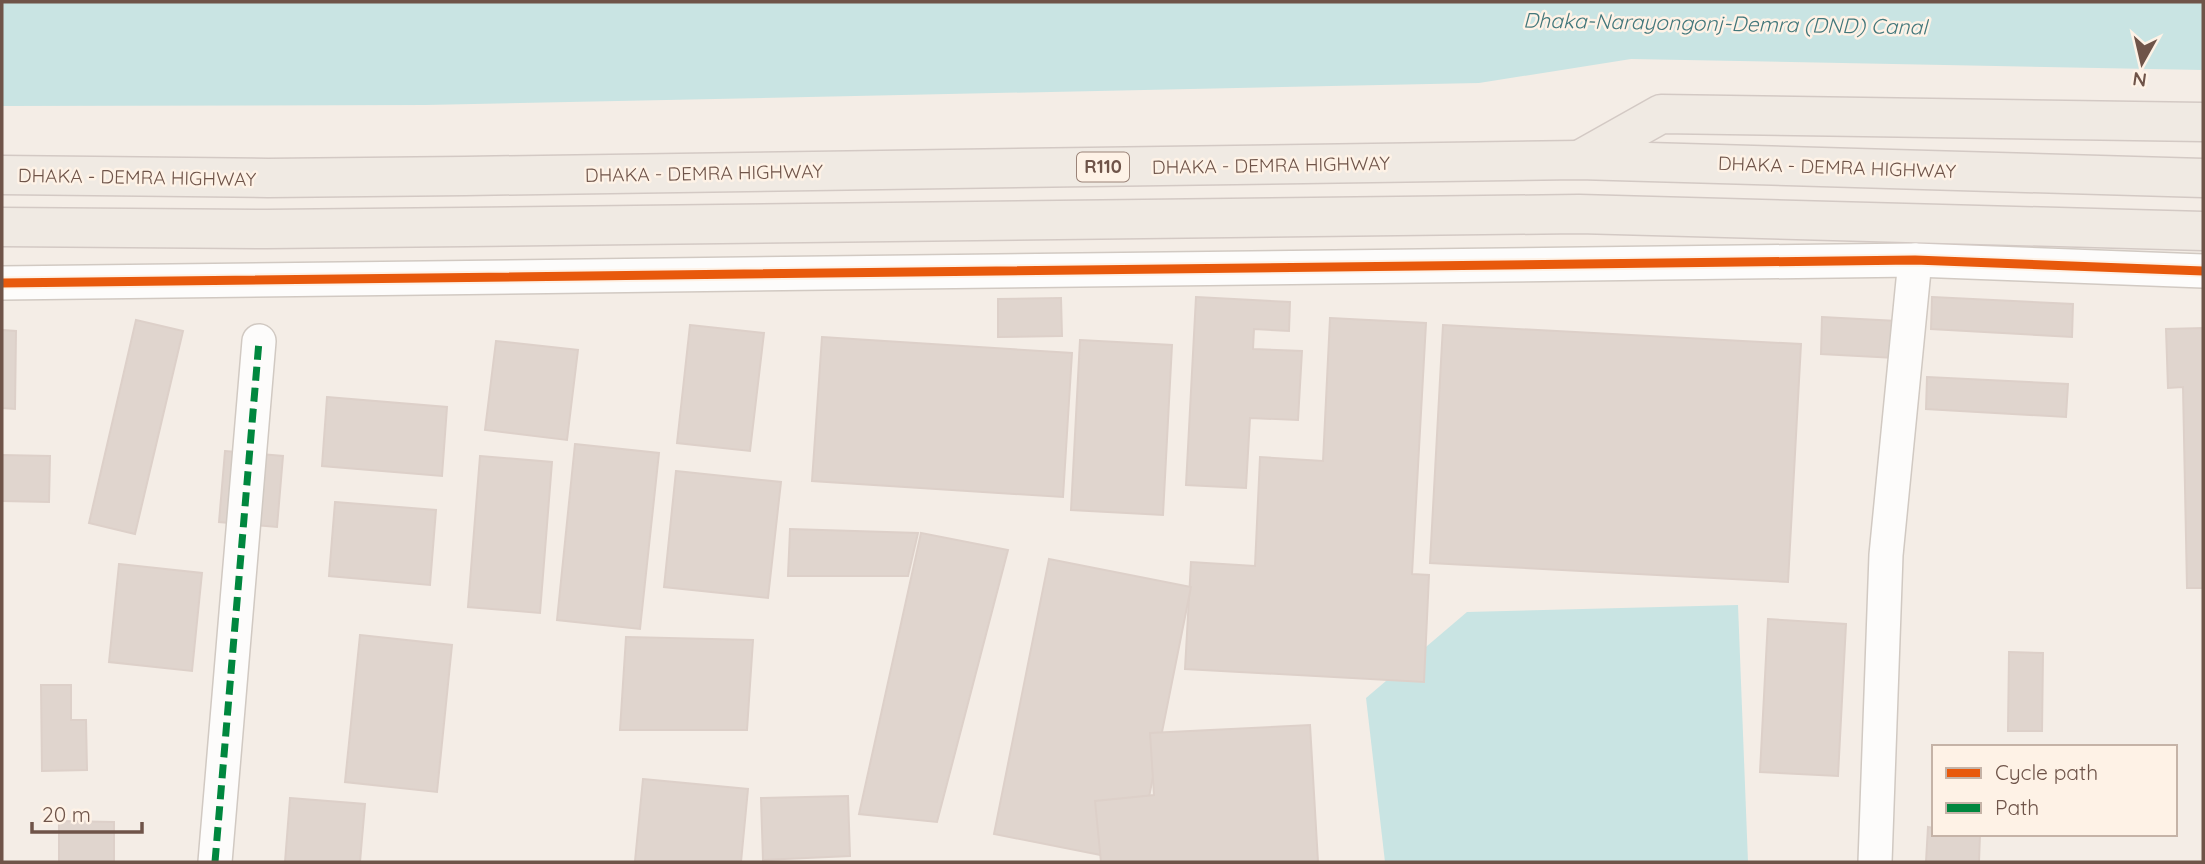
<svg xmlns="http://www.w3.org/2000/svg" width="2205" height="864" viewBox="0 0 2205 864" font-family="Quicksand,sans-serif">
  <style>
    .water { fill: #c9e4e3 }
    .building { fill: #e0d5ce; stroke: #ddd0c9; stroke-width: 2 }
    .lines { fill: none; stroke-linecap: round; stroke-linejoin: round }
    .minor-casing { stroke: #d1c9c2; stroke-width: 36 }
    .primary-casing { stroke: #d3c9c4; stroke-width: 41 }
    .minor { stroke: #fdfcfb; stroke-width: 33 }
    .primary { stroke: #f0eae3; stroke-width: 38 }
    .quiet { stroke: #00873e; stroke-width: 7; stroke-dasharray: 14 7; stroke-linecap: butt }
    .cycleway-casing { stroke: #fef2e6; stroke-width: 13 }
    .cycleway { stroke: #e8590c; stroke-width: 9 }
    .labels { text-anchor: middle; stroke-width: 5; stroke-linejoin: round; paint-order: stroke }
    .shield { fill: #fef2e6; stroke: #9a8378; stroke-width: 2 }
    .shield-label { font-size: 18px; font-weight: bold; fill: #6f5449 }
    .street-label { font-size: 19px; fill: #6f5449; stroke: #fef2e6 }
    .water-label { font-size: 21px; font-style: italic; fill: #42777b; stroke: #fef2e6 }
  </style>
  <rect width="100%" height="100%" fill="#f4ede6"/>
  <g class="water">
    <path d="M2 2H2203V70L1631 59 1479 83 425 105 2 106Z"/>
    <path d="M1738 605 1748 862H1385L1366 698 1467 612Z"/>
  </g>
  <g class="building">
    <path d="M1196 297 1290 302 1289 331 1254 329 1253 349 1302 351 1298 420 1250 418 1246 488 1186 485Z"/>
    <path d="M1932 297 2073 304 2072 337 1931 329Z"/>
    <path d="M1061 298 1062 336 998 337V299Z"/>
    <path d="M1822 317 1897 321 1895 358 1821 354Z"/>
    <path d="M1330 318 1426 323 1412 574 1429 575 1424 682 1185 669 1191 562 1255 566 1260 457 1323 461Z"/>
    <path d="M136 320 183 331 135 534 89 523Z"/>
    <path d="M690 325 764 333 750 451 677 443Z"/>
    <path d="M1443 325 1801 344 1788 582 1430 563Z"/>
    <path d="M2203 328V588H2187L2183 387 2168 388 2166 329Z"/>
    <path d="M2 330 16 331 15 409 2 408Z"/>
    <path d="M822 337 1072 353 1063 497 812 481Z"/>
    <path d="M1080 340 1172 345 1163 515 1071 510Z"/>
    <path d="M496 341 578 350 567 440 485 430Z"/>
    <path d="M1927 377 2068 384 2066 417 1926 409Z"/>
    <path d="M327 397 447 407 442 476 322 466Z"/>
    <path d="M575 444 659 453 640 629 557 620Z"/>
    <path d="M225 451 283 456 277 527 219 522Z"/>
    <path d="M2 455 50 456 49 502 2 501Z"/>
    <path d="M480 456 552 462 540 613 468 607Z"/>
    <path d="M676 471 781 482 768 598 664 587Z"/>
    <path d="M335 502 436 510 430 585 329 576Z"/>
    <path d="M790 529 918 533 908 576H788Z"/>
    <path d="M921 533 1008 550 937 822 859 814Z"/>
    <path d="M1049 559 1191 587 1136 862 994 834Z"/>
    <path d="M119 564 202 573 192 671 109 662Z"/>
    <path d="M1768 619 1846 624 1838 776 1760 772Z"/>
    <path d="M360 635 452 645 437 792 345 782Z"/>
    <path d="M626 637 753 640 747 730H620Z"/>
    <path d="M2009 652 2043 653 2042 731H2008Z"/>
    <path d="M41 685H71V720H86L87 770 42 771Z"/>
    <path d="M1310 725 1318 862H1101L1095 801 1154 795 1150 733Z"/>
    <path d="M643 779 748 789 741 862 635 861Z"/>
    <path d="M848 796 850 856 763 860 761 798Z"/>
    <path d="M290 798 365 804 360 862H285Z"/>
    <path d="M59 821 114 822V862H59Z"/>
    <path d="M1928 827 1934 828V834H1980L1979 862H1926Z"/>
  </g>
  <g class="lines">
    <g class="minor-casing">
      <g id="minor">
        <path d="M2 283 1915 260 2203 271"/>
        <path d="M215 862 259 341"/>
        <path d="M1875 862 1886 555 1915 260"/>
      </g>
    </g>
    <g class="primary-casing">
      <g id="primary">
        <path d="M1581 159 1661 114 2203 122"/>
        <path d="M2 175 268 178 465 176 1579 160 2203 178"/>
        <path d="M2 227 267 229 466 227 1579 214 2203 231"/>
      </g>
    </g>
    <use href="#minor" class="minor"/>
    <use href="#primary" class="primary"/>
    <path class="quiet" d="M215 862 259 341"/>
    <g class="cycleway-casing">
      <path id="cycleway" d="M2 283 1915 260 2203 271"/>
    </g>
    <use href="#cycleway" class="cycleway"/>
  </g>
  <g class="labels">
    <rect class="shield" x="1077" y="152.5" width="52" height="29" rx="5"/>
    <g class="shield-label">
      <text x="1103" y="173">R110</text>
    </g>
    <g class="street-label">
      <text transform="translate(1271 165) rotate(-1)" y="7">DHAKA - DEMRA HIGHWAY</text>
      <text transform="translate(1837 167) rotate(2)" y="7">DHAKA - DEMRA HIGHWAY</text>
      <text transform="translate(704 173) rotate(-1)" y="7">DHAKA - DEMRA HIGHWAY</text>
      <text transform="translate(137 177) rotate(1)" y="7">DHAKA - DEMRA HIGHWAY</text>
    </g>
    <g class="water-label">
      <text transform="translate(1725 24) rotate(1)" y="7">Dhaka-Narayongonj-Demra (DND) Canal</text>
    </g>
  </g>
  <rect width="2205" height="864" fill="none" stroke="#6f5449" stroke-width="7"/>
  <rect x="1932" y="745" width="245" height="91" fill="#fef2e6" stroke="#c5b3a7" stroke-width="2"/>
  <rect x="1946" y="768" width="35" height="10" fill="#e8590c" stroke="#c5b3a7" stroke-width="2"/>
  <text x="1995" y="780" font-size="21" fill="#6f5449">Cycle path</text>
  <rect x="1946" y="803" width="35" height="10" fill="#00873e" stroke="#c5b3a7" stroke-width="2"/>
  <text x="1995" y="815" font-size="21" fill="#6f5449">Path</text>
  <g transform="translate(2142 63) rotate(188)" stroke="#fef2e6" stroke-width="5" paint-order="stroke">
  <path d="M0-5L12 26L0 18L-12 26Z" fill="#6f5449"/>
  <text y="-10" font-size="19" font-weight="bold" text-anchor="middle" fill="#6f5449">N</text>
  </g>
  <path d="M32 822v10h110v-10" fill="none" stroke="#6f5449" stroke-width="3.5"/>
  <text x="42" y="822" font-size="21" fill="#6f5449" stroke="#fef2e6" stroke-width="5" paint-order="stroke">20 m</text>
</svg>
